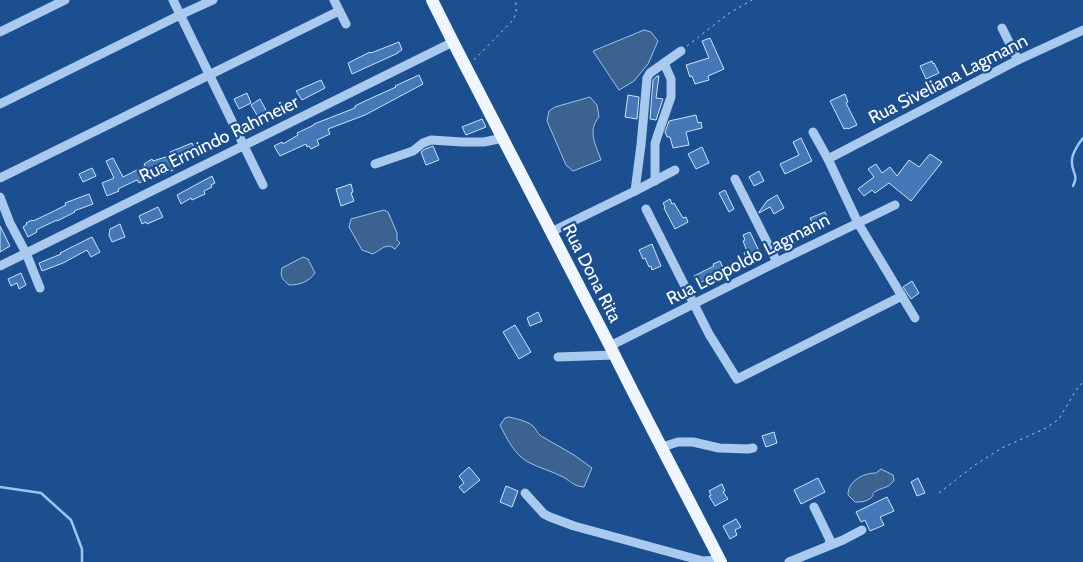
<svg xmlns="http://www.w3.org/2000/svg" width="1083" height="562" viewBox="0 0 1083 562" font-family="Cabin,sans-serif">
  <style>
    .water { fill: #3c6290; stroke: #9cc4f0 }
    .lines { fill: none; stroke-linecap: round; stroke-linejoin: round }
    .stream { stroke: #9cc4f0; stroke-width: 2.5 }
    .building { fill: #4478b7; stroke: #cfe3fa }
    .path { stroke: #a9c9ee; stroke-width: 1; stroke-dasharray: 2.5 4; stroke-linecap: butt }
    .minor { stroke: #a9c9ee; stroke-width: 9 }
    .major { stroke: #f0f6ff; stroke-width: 12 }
    .labels { text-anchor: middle; stroke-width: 4.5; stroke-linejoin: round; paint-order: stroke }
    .street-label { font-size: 18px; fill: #fff; stroke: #1b4f8f }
  </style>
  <rect width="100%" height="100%" fill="#1b4f8f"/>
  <g class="water">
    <path d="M644 30 651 32 658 41 648 64 634 81 619 90 593 51Z"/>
    <path d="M590 97 597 105 599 117C587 131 596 145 601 160L573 171 566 165 547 121 549 111 555 107Z"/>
    <path d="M384 210 388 212 397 233V240L400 243 395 249 390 246 384 247 373 254 362 250 349 227 351 219Z"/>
    <path d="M303 257 308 259 315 273C309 282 299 285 289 285 282 279 280 277 282 268Z"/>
    <path d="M509 417C517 419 527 421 533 426 536 429 537 433 541 436L574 455 592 468 584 487C573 486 572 482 563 477 552 471 539 468 528 462 514 454 507 439 500 425L505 418Z"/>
    <path d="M881 469 893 475 894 480C890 488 883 487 876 491 871 494 875 494 871 498 866 502 860 502 855 502L848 495C848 481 863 473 876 473Z"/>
  </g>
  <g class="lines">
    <g class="stream">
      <path d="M1073 186C1079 175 1072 173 1072 163 1071 155 1078 144 1083 138"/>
      <path d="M0 487 41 493 71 520 82 549V562"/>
    </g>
  </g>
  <g class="building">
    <path d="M710 38 724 69 708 76 709 80 695 84 692 76 690 77 686 65 709 58 702 41Z"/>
    <path d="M399 42 402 50 398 52V53L352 74 348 63 370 52 371 53Z"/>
    <path d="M932 61 933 64 934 63 939 73 926 79 920 66Z"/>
    <path d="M419 75 423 84 365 115 328 129 330 134 317 140 319 145 311 149 309 146 307 147 306 144 280 156 274 146 282 142 283 144 298 135 297 133 314 125V124L355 108V106L365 101 396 87 395 86Z"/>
    <path d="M657 76H659L656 98 663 99 656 120 650 119 653 80Z"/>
    <path d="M321 80 325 88 302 100 296 91Z"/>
    <path d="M247 93 251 103 239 109 234 99Z"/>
    <path d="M845 94 848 102 846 103 857 125 848 129 847 128 844 129 830 101Z"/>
    <path d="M628 95 639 97 637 119 625 117Z"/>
    <path d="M260 99 269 116 260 120 251 105Z"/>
    <path d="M696 115 698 123 701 122 702 128 686 132 689 145 673 148 670 137H667L665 132 669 121Z"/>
    <path d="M482 119 486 127 466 135 462 127Z"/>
    <path d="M801 138 812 161 785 174 780 164 799 155 793 142Z"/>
    <path d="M192 143 198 155 173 165 175 169 163 175 160 170 147 177 148 179 139 183 137 180 118 189 119 191 107 196 102 183 114 178 106 161 113 158 123 177 145 166 144 164 152 159 153 161 172 155 170 152Z"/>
    <path d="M433 146 439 160 426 165 421 152 425 149Z"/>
    <path d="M702 147 709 163 696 169 688 154Z"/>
    <path d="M930 154 942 162 911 201 889 183 875 193 872 190 864 196 858 189 874 177 868 169 876 164 882 173 890 167 897 176 909 160 919 167Z"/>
    <path d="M92 168 96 176 83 182 79 174Z"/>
    <path d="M759 171 764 181 754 186 749 177Z"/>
    <path d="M212 176 215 183 211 185 212 187 204 191 205 194 192 200 191 198 181 204 177 195Z"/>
    <path d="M351 184 353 192 351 193 354 201 341 206 336 189Z"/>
    <path d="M725 190 734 209 729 212 719 193Z"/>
    <path d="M89 194 93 204 74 211 75 212 57 221V220L36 230 37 232 28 237 23 227 27 224 26 223 32 220 33 221 50 213 66 205 65 203Z"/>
    <path d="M777 195 784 208 774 214 770 207 759 213V212L767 201Z"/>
    <path d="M670 199 672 204 674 203 683 218 686 217 688 222 675 229 664 208 665 207 663 203Z"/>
    <path d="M158 207 163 217 147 224 146 222 142 224 139 216Z"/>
    <path d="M825 212 828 219 814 226 810 218Z"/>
    <path d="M120 224 125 237 112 242 109 235 110 229Z"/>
    <path d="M0 226 10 246 0 252Z"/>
    <path d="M750 232 760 253 747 259 744 253 747 251 743 241 745 240 743 235Z"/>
    <path d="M92 237 100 252 91 257 87 250 63 263 42 271 39 263 61 254 60 253Z"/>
    <path d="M652 244 661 266 652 270 651 266 649 267 645 258 643 259 639 250Z"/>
    <path d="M720 261 724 270 698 284 694 276 714 266 713 264Z"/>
    <path d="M21 273 26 285 19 289 17 283 11 286 8 279Z"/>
    <path d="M912 281 919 293 911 299 903 287Z"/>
    <path d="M538 312 542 321 530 326 527 318Z"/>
    <path d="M515 325 531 352 519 359 503 332Z"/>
    <path d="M774 432 777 443 766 447 762 436Z"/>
    <path d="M469 467 480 480 464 493 459 487 464 483 459 476Z"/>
    <path d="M818 478 825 492 801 504 794 490Z"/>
    <path d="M918 478 925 493 917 496 911 482Z"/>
    <path d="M722 484 725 491 723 492 728 499 715 506 709 496 711 495 709 491Z"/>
    <path d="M506 486 518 491 512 507 500 502Z"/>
    <path d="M887 497 894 511 880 517 884 525 870 531 865 520 861 522 856 512Z"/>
    <path d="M736 519 741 527 735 530 737 535 730 539 723 526Z"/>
  </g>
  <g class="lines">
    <g class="path">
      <path d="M687 46 728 14 752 0"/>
      <path d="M474 60 513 20C517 13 517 7 515 0"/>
      <path d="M939 493 975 465 1002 448 1046 428 1059 419 1076 390 1083 382"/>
    </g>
    <g class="minor">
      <path d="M173 0 263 185"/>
      <path d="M334 0 346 24"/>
      <path d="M1002 28 1018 60"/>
      <path d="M0 32 65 0"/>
      <path d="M0 104 180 15 213 0"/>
      <path d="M813 132 828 159 858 223 895 205"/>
      <path d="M828 159 1018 60 1083 30"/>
      <path d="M375 164 413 151 423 143 431 140 462 142H484L503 138"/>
      <path d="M0 178 339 11"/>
      <path d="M735 179 777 262"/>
      <path d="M655 181V144L657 137 671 97V79L664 63"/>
      <path d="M635 191 675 170"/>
      <path d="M0 197 10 223 26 253 40 288"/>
      <path d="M646 209 709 334 737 379 902 296"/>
      <path d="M551 232 635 191 641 145 647 78 650 73 681 51"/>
      <path d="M0 266 453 42"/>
      <path d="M610 346 777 262 858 223 915 318"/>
      <path d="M558 357 614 355"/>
      <path d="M662 447 678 442H693L719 448 748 449 753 448"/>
      <path d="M525 493 544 514 550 517 574 526 703 561 720 560"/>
      <path d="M814 507 830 540 829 545"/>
      <path d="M789 562 843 540 862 530"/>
    </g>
    <path class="major" d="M432 0 453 42 610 346C646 419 684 490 721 562"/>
  </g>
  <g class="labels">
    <g class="street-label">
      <text transform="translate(948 79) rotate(-27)" y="6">Rua Siveliana Lagmann</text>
      <text transform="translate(219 139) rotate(-26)" y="6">Rua Ermindo Rahmeier</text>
      <text transform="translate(748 259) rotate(-27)" y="6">Rua Leopoldo Lagmann</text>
      <text transform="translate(592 273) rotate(63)" y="6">Rua Dona Rita</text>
    </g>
  </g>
</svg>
